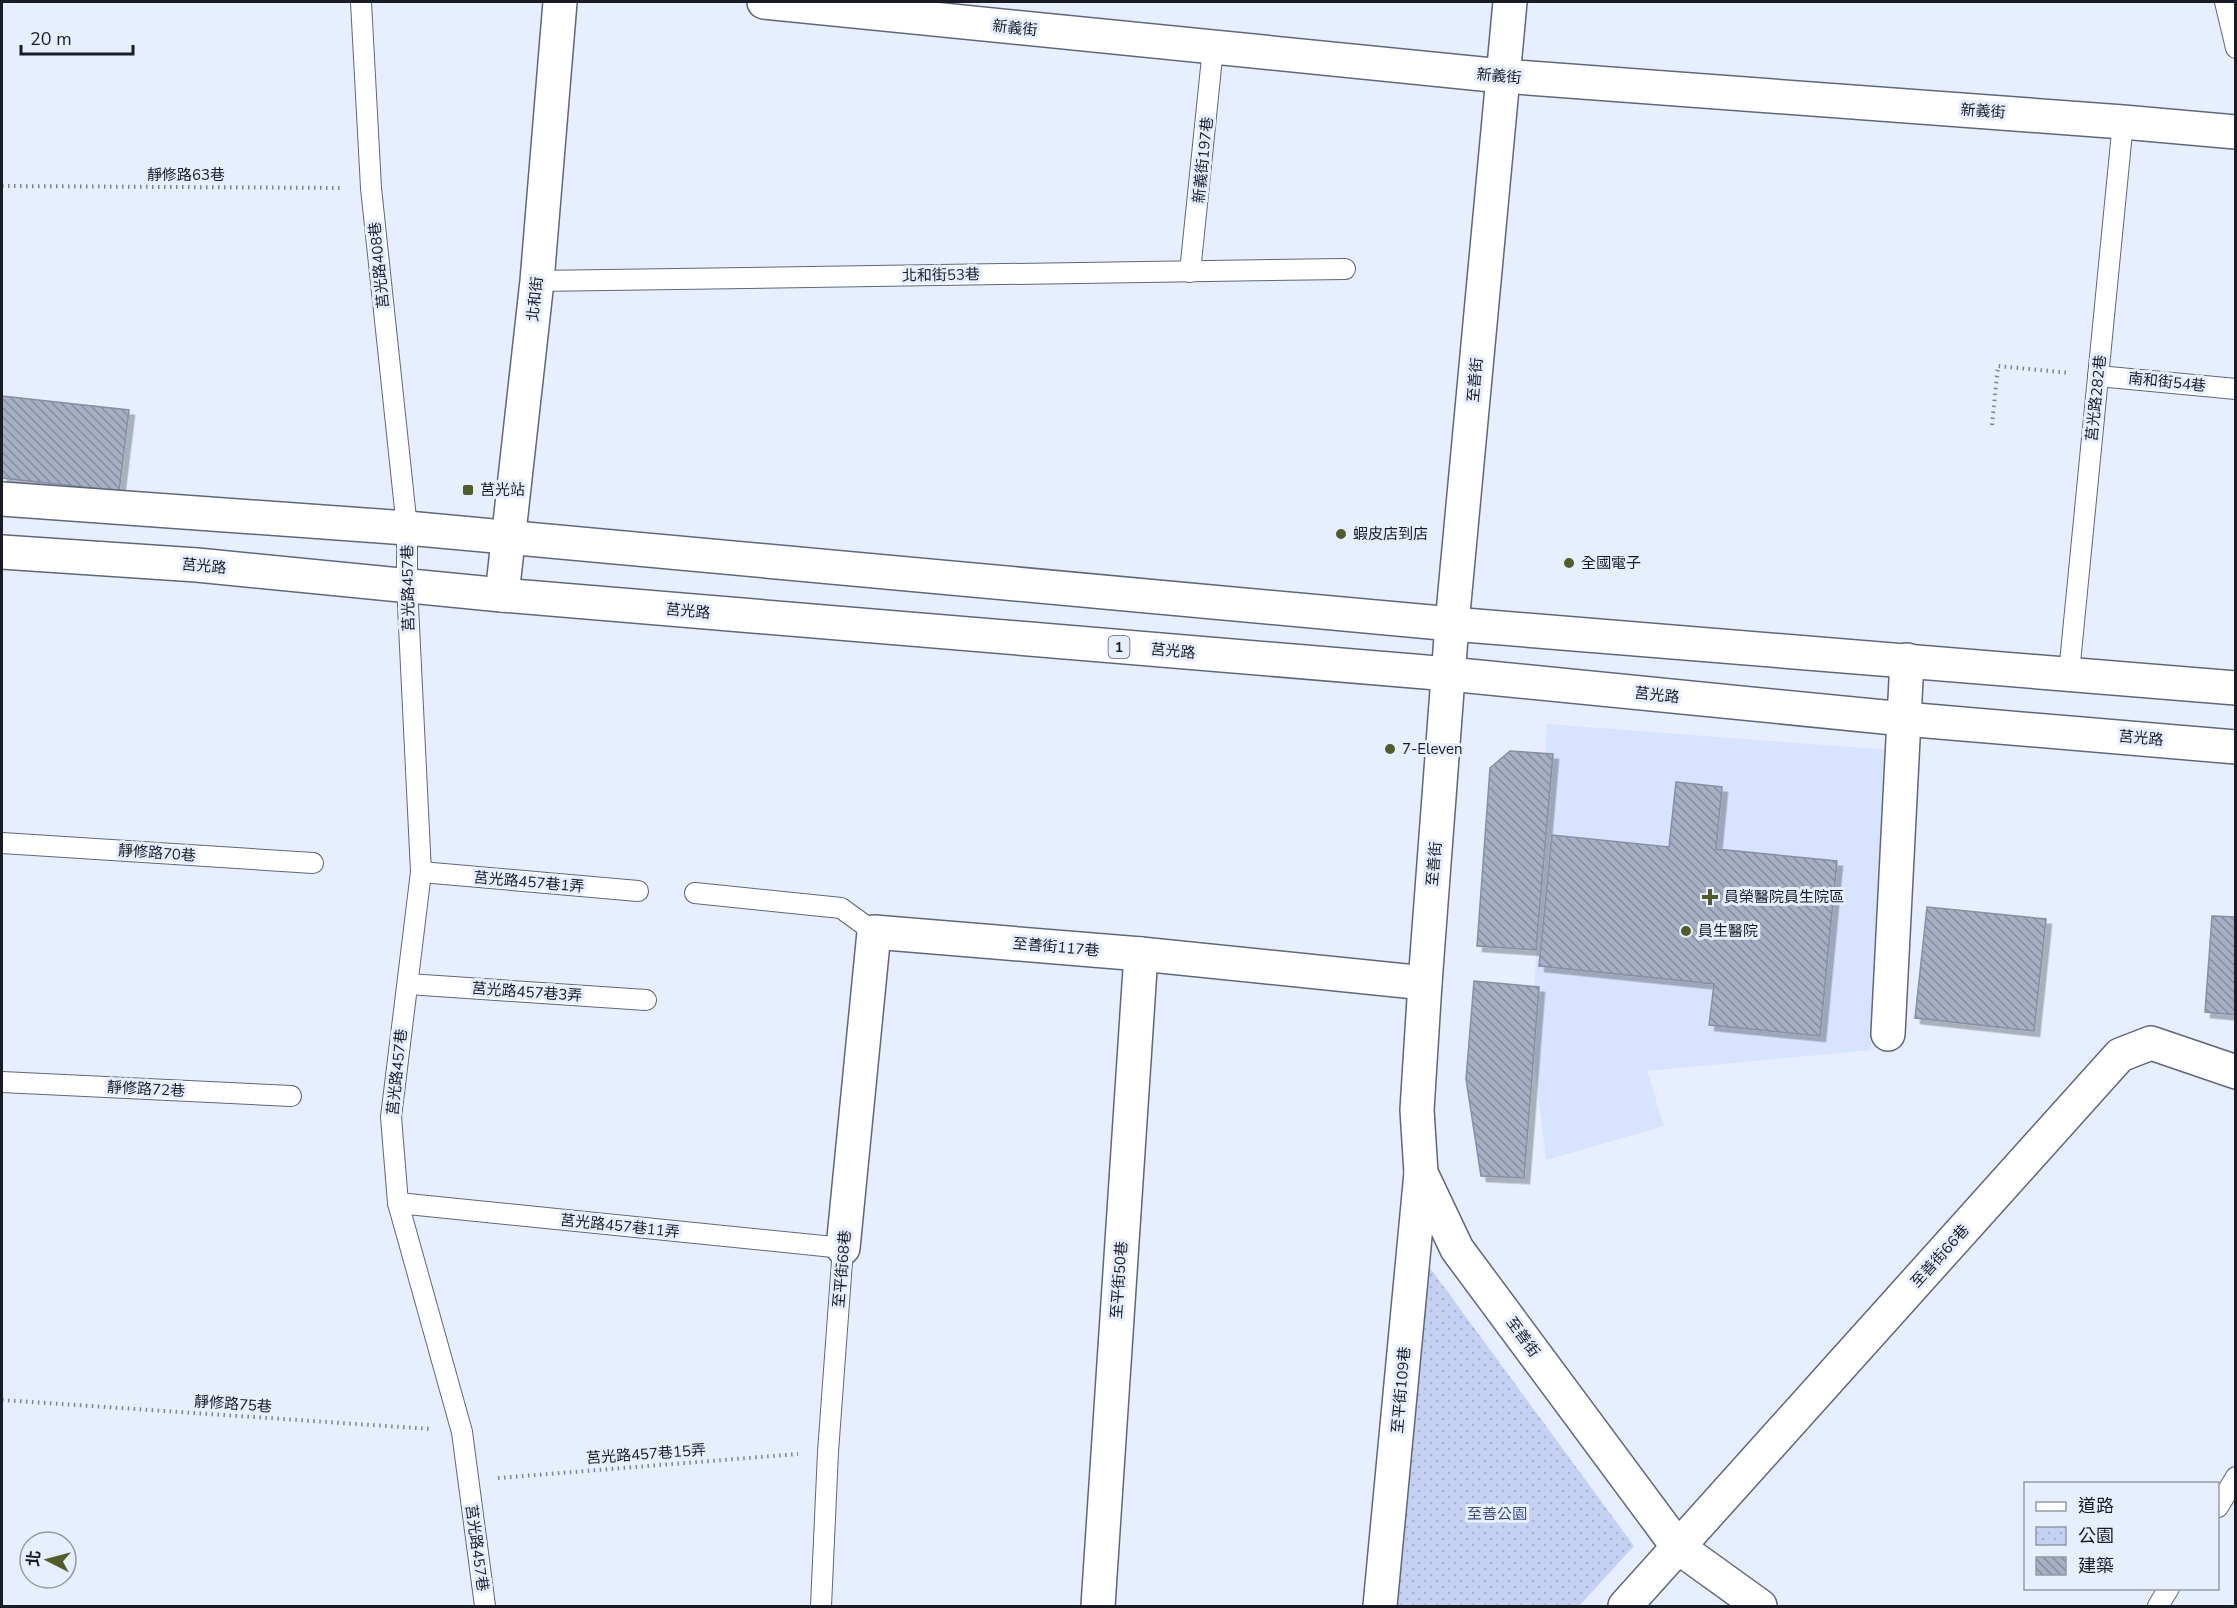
<svg xmlns="http://www.w3.org/2000/svg" width="2237" height="1608" viewBox="0 0 2237 1608" font-family="'Nunito Sans','Noto Sans TC',sans-serif">
  <style>
    .built { fill: #d7e3ff }
    .park { fill: url(#park-dots) }
    .building { fill: url(#building-back-hatch); stroke: #878fa3; stroke-width: 1.5; filter: url(#shadow) }
    .lines { fill: none; stroke-linecap: round; stroke-linejoin: round }
    .lane-casing { stroke: #5f6779; stroke-width: 22 }
    .street-casing { stroke: #5f6779; stroke-width: 36 }
    .primary-casing { stroke: #5f6779; stroke-width: 36 }
    .path { stroke: #7d838f; stroke-width: 4; stroke-dasharray: 1.5 4.5; stroke-linecap: butt }
    .lane { stroke: #fff; stroke-width: 20 }
    .street { stroke: #fff; stroke-width: 33 }
    .primary { stroke: #fff; stroke-width: 33 }
    .poi-dot { fill: #525b2a; stroke: #e6eeff; stroke-width: 2 }
    .labels { text-anchor: middle; stroke-width: 6; stroke-linejoin: round; paint-order: stroke }
    .shield { fill: #e6eeff; stroke: #565b66; stroke-width: 1.5 }
    .shield-label { font-size: 14px; font-weight: bold; fill: #191c24 }
    .street-label { font-size: 15px; fill: #191c24; stroke: #e6eeff }
    .poi-label { font-size: 15px; fill: #191c24; stroke: #e6eeff; text-anchor: start }
    .park-label { font-size: 15px; fill: #3c4e7e; stroke: #e6eeff }
  </style>
  <defs>
    <pattern id="park-dots" width="8" height="8" patternUnits="userSpaceOnUse" patternTransform="scale(1.5)"><rect width="8" height="8" fill="#c4d1f2"/><path d="M2 2h.1M6 6h.1" fill="none" stroke="#a8b3cf" stroke-width="1.8" stroke-linecap="round"/></pattern>
    <pattern id="building-back-hatch" width="6" height="6" patternUnits="userSpaceOnUse" patternTransform="scale(1.5)"><rect width="6" height="6" fill="#a6afc3"/><path d="M-1 5l2 2M0 0l6 6M5-1l2 2" fill="none" stroke="#868e9e"/></pattern>
    <filter id="shadow"><feDropShadow dx="5.5" dy="5.5" stdDeviation="0" flood-color="#0004"/></filter>
  </defs>
  <rect width="100%" height="100%" fill="#e6eeff"/>
  <path class="built" d="M1547 724 1890 750 1871 1050 1647 1071 1664 1126 1546 1160 1532 1043Z"/>
  <path class="park" d="M1425 1261 1634 1546 1579 1606H1397Z"/>
  <g class="building">
    <path d="M2 396 129 410 119 491 2 478Z"/>
    <path d="M1510 751 1553 754 1536 950 1477 946 1490 768Z"/>
    <path d="M1676 782 1722 787 1716 849 1837 861 1820 1036 1709 1025 1714 984 1539 966 1552 835 1669 847Z"/>
    <path d="M1927 907 2046 919 2034 1031 1915 1018Z"/>
    <path d="M2212 916 2236 917V1015L2205 1012Z"/>
    <path d="M1474 981 1539 987 1524 1178 1481 1176 1466 1079Z"/>
  </g>
  <g class="lines">
    <g class="lane-casing">
      <g id="lane">
        <path d="M361 2 371 188 407 528V585L421 872 391 1117 398 1203 462 1432 485 1606"/>
        <path d="M2225 2 2236 48"/>
        <path d="M1190 272 1213 48"/>
        <path d="M537 281 1345 269"/>
        <path d="M2098 376 2236 389"/>
        <path d="M2069 673 2123 122"/>
        <path d="M2 843 313 863"/>
        <path d="M421 872 638 891"/>
        <path d="M695 893 841 908 874 932"/>
        <path d="M408 984 646 1000"/>
        <path d="M2 1082 291 1096"/>
        <path d="M398 1203 843 1248 828 1452 821 1606"/>
        <path d="M2218 1507 2236 1477"/>
        <path d="M2158 1606 2169 1588"/>
      </g>
    </g>
    <g class="street-casing">
      <g id="street">
        <path d="M764 2 1502 76 2123 122 2236 132"/>
        <path d="M1510 2 1452 624 1425 983 1417 1110 1421 1173 1457 1249 1678 1547 1760 1606"/>
        <path d="M502 595 537 281 560 2"/>
        <path d="M1888 1034 1907 660"/>
        <path d="M843 1248 874 932 1141 954 1425 983"/>
        <path d="M1098 1606 1141 954"/>
        <path d="M1380 1606 1421 1173"/>
        <path d="M1625 1606 2120 1055 2151 1043 2236 1072"/>
      </g>
    </g>
    <g class="primary-casing">
      <g id="primary">
        <path d="M2 499 407 528 1452 624 2236 688"/>
        <path d="M2 552 197 565 502 595 1449 674 1904 719 2236 747"/>
      </g>
    </g>
    <g class="path">
      <path d="M2 186 343 188"/>
      <path d="M1992 425 1998 366 2070 373"/>
      <path d="M2 1400 431 1429"/>
      <path d="M498 1478 798 1454"/>
    </g>
    <use href="#lane" class="lane"/>
    <use href="#street" class="street"/>
    <use href="#primary" class="primary"/>
  </g>
  <g class="poi-dot">
    <rect x="462" y="484" width="12" height="12" rx="3"/>
    <circle cx="1341" cy="534" r="6"/>
    <circle cx="1569" cy="563" r="6"/>
    <circle cx="1390" cy="749" r="6"/>
    <path d="M1707 888h6v6h6v6h-6v6h-6v-6h-6v-6h6z"/>
    <circle cx="1686" cy="931" r="6"/>
  </g>
  <g class="labels">
    <rect class="shield" x="1108.5" y="636" width="21" height="22" rx="4.5"/>
    <g class="shield-label">
      <text x="1119" y="652">1</text>
    </g>
    <g class="street-label">
      <text transform="translate(1015 28) rotate(6)" y="5">新義街</text>
      <text transform="translate(1499 76) rotate(5)" y="5">新義街</text>
      <text transform="translate(1983 111) rotate(4)" y="5">新義街</text>
      <text transform="translate(1203 160) rotate(-84)" y="5">新義街197巷</text>
      <text x="186" y="180">靜修路63巷</text>
      <text transform="translate(379 265) rotate(-96)" y="5">莒光路408巷</text>
      <text transform="translate(941 275) rotate(-1)" y="5">北和街53巷</text>
      <text transform="translate(535 299) rotate(-84)" y="5">北和街</text>
      <text transform="translate(1475 380) rotate(-85)" y="5">至善街</text>
      <text transform="translate(2167 382) rotate(6)" y="5">南和街54巷</text>
      <text transform="translate(2096 398) rotate(-84)" y="5">莒光路282巷</text>
      <text transform="translate(204 566) rotate(5)" y="5">莒光路</text>
      <text transform="translate(408 588) rotate(-91)" y="5">莒光路457巷</text>
      <text transform="translate(688 611) rotate(5)" y="5">莒光路</text>
      <text transform="translate(1173 651) rotate(5)" y="5">莒光路</text>
      <text transform="translate(1657 695) rotate(6)" y="5">莒光路</text>
      <text transform="translate(2141 738) rotate(5)" y="5">莒光路</text>
      <text transform="translate(157 853) rotate(4)" y="5">靜修路70巷</text>
      <text transform="translate(1434 864) rotate(-85)" y="5">至善街</text>
      <text transform="translate(529 882) rotate(5)" y="5">莒光路457巷1弄</text>
      <text transform="translate(1056 947) rotate(5)" y="5">至善街117巷</text>
      <text transform="translate(527 992) rotate(4)" y="5">莒光路457巷3弄</text>
      <text transform="translate(397 1072) rotate(-84)" y="5">莒光路457巷</text>
      <text transform="translate(146 1089) rotate(3)" y="5">靜修路72巷</text>
      <text transform="translate(620 1226) rotate(6)" y="5">莒光路457巷11弄</text>
      <text transform="translate(1940 1256) rotate(-48)" y="5">至善街66巷</text>
      <text transform="translate(842 1269) rotate(-85)" y="5">至平街68巷</text>
      <text transform="translate(1119 1280) rotate(-86)" y="5">至平街50巷</text>
      <text transform="translate(1523 1337) rotate(54)" y="5">至善街</text>
      <text transform="translate(1401 1390) rotate(-85)" y="5">至平街109巷</text>
      <text transform="translate(233 1404) rotate(4)" y="5">靜修路75巷</text>
      <text transform="translate(646 1454) rotate(-4)" y="5">莒光路457巷15弄</text>
      <text transform="translate(477 1548) rotate(82)" y="5">莒光路457巷</text>
    </g>
    <g class="poi-label">
      <text x="480" y="495">莒光站</text>
      <text x="1353" y="539">蝦皮店到店</text>
      <text x="1581" y="568">全國電子</text>
      <text x="1402" y="754">7-Eleven</text>
      <text x="1724" y="902">員榮醫院員生院區</text>
      <text x="1698" y="936">員生醫院</text>
    </g>
    <g class="park-label">
      <text x="1497" y="1519">至善公園</text>
    </g>
  </g>
  <rect width="2237" height="1608" fill="none" stroke="#191c24" stroke-width="6"/>
  <rect x="2024" y="1482" width="195" height="108" fill="#e6eeff" stroke="#949aa7" stroke-width="1.5"/>
  <rect x="2036" y="1502" width="30" height="9" fill="#ffffff" stroke="#949aa7" stroke-width="1.5"/>
  <text x="2078" y="1512" font-size="18" fill="#191c24">道路</text>
  <rect x="2036" y="1527" width="30" height="18" fill="url(#park-dots)" stroke="#949aa7" stroke-width="1.5"/>
  <text x="2078" y="1542" font-size="18" fill="#191c24">公園</text>
  <rect x="2036" y="1557" width="30" height="18" fill="url(#building-back-hatch)" stroke="#949aa7" stroke-width="1.5"/>
  <text x="2078" y="1572" font-size="18" fill="#191c24">建築</text>
  <g transform="translate(48 1560) rotate(276)"><circle r="28" fill="#e6eeff" stroke="#949aa7" stroke-width="1.5"/>
  <path d="M0-4.5L10 22L0 15L-10 22Z" fill="#525b2a"/>
  <text y="-9" font-size="16" font-weight="bold" text-anchor="middle" fill="#191c24">北</text>
  </g>
  <path d="M21 45v9h112v-9" fill="none" stroke="#191c24" stroke-width="3"/>
  <text x="30" y="45" font-size="18" fill="#191c24" stroke="#e6eeff" stroke-width="4.5" paint-order="stroke">20 m</text>
</svg>
